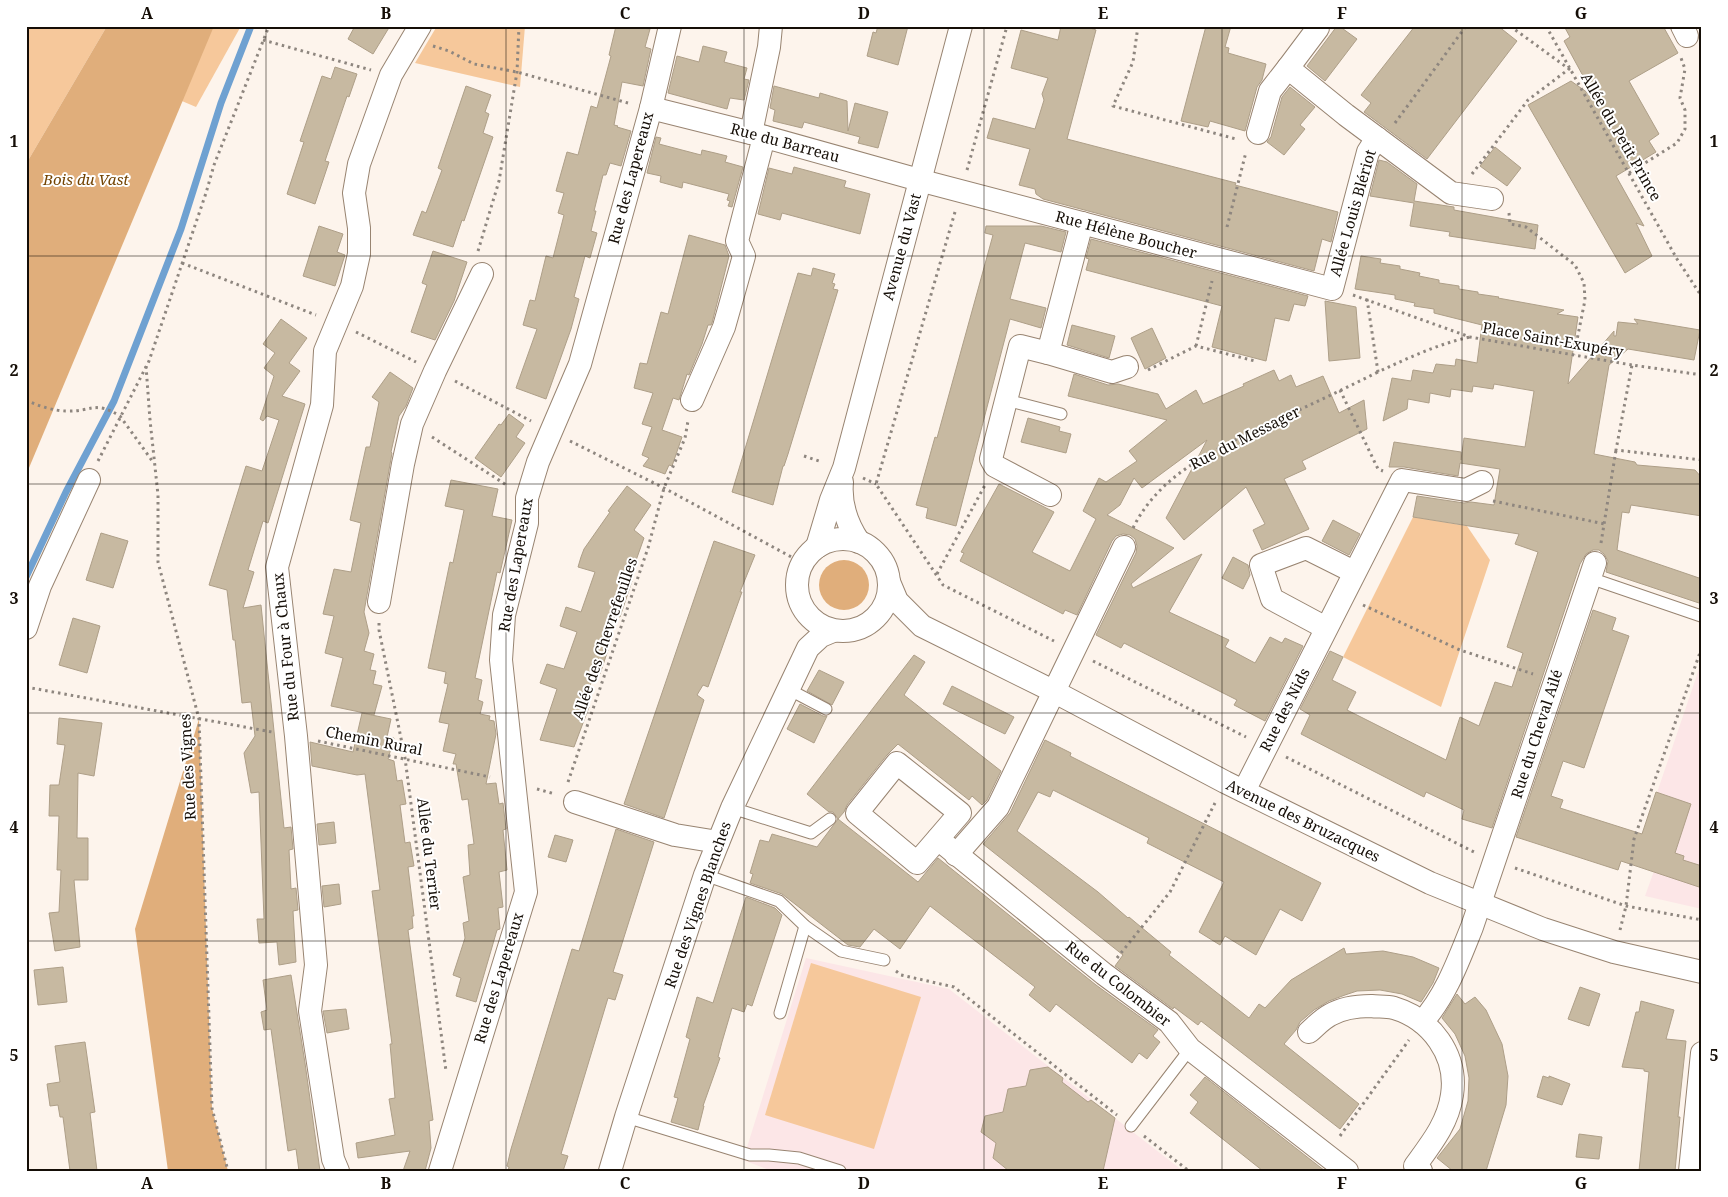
<svg xmlns="http://www.w3.org/2000/svg" width="1728" height="1197" viewBox="0 0 1728 1197" font-family="'Noto Serif',serif">
  <style>
    .education { fill: #fce6e7 }
    .green { fill: #f6c89b }
    .forest { fill: #e0ae7b }
    .lines { fill: none; stroke-linecap: round; stroke-linejoin: round }
    .stream { stroke: #6fa1d1; stroke-width: 7 }
    .building { fill: #c7b9a1; stroke: #ae9f88 }
    .lane-casing { stroke: #988471; stroke-width: 13 }
    .street-casing { stroke: #988471; stroke-width: 24 }
    .path { stroke: #8e867f; stroke-width: 3; stroke-dasharray: 2.5 4; stroke-linecap: butt }
    .lane { stroke: #fff; stroke-width: 11 }
    .street { stroke: #fff; stroke-width: 22 }
    .grid { fill: none; stroke: #150e07; stroke-width: 1; stroke-opacity: 0.55 }
    .labels { text-anchor: middle; stroke-width: 4; stroke-linejoin: round; paint-order: stroke }
    .street-label { font-size: 15px; fill: #150e07; stroke: #fff }
    .park-label { font-size: 15px; font-style: italic; fill: #734403; stroke: #fff }
    .neatline { fill: none; stroke: #150e07; stroke-width: 2 }
    .grid-label { font-size: 16px; text-anchor: middle; font-weight: bold; fill: #150e07 }
  </style>
  <rect width="100%" height="100%" fill="#fdf4ec"/>
  <g class="education">
    <path d="M1702 660V909L1645 896 1666 838 1644 831Z"/>
    <path d="M806 958 949 989 1183 1171H772L743 1160Z"/>
  </g>
  <g class="green">
    <path d="M26 26H107L26 164Z"/>
    <path d="M194 26H241L196 107 156 90Z"/>
    <path d="M437 26H525L520 87 415 63Z"/>
    <path d="M1413 517 1467 526 1490 560 1441 707 1343 657Z"/>
    <path d="M811 963 921 997 874 1149 765 1115Z"/>
  </g>
  <g class="forest">
    <path d="M107 26H214L26 475V164Z"/>
    <circle cx="844" cy="585" r="25"/>
    <path d="M199 719 212 1108 228 1171H168L135 929Z"/>
  </g>
  <g class="lines">
    <path class="stream" d="M26 577 66 492 114 401 181 229 221 103 251 26"/>
  </g>
  <g class="building">
    <path d="M355 26H390L373 54 348 39Z"/>
    <path d="M616 26H642V28L650 29 645 47 651 49 643 86 622 82 614 125 618 126 617 127 631 131 621 166 610 163 606 175H603L594 211H596L591 231 597 233 590 258 585 256 574 297 579 299 571 329 546 399 516 388 537 329 523 325 530 300 535 301 546 256 553 258 564 215 558 213 564 193 556 191 567 152 578 155 591 106 597 108 611 56 609 55Z"/>
    <path d="M878 26H908L898 65 867 56 873 32 876 33Z"/>
    <path d="M1061 26H1084L1096 30 1067 139 1236 183 1235 185 1338 212 1331 242 1322 239 1314 271 1043 199 1036 194 1035 189 1019 185 1030 149 987 138 993 118 1035 129 1044 100 1042 94 1048 78 1011 68 1021 30 1058 40Z"/>
    <path d="M1206 26H1231L1225 47 1229 48 1228 53 1266 64 1262 80 1257 87 1245 131 1210 121 1208 127 1181 121Z"/>
    <path d="M1337 26H1339L1357 39 1325 81 1307 66Z"/>
    <path d="M1415 26H1498L1517 41 1427 159 1364 112 1371 103 1361 95Z"/>
    <path d="M1564 26H1663L1678 53 1629 81 1659 134 1649 141 1656 152 1616 176 1644 226 1636 223 1652 256 1625 273 1528 105 1571 81 1595 98 1564 41 1570 37Z"/>
    <path d="M703 46 727 52 724 62 747 68 744 79 749 80 744 100 730 98 727 109 668 93 677 56 699 62Z"/>
    <path d="M335 67 357 74 349 97 347 96 325 161 329 162 315 204 287 194 304 142 300 141 322 76 331 79Z"/>
    <path d="M466 86 491 95 485 112 489 114 483 133 493 137 464 221 462 220 453 247 413 235 422 211 426 213 442 170 438 168Z"/>
    <path d="M774 86 819 98 820 93 847 101 848 131 855 103 888 112 878 148 858 143 860 137 804 122 802 128 773 121 775 110 770 108Z"/>
    <path d="M1290 87 1315 107 1300 125 1305 129 1284 155 1267 142 1271 137 1282 97Z"/>
    <path d="M656 137 661 138 659 144 701 155 702 150 715 153 727 156 725 162 743 167 732 207 728 206 730 201 727 200 729 194 683 182 682 188 660 182 661 176 647 173Z"/>
    <path d="M1495 147 1521 168 1507 186 1480 166Z"/>
    <path d="M1379 160 1387 162 1417 184 1414 201 1454 207V210L1538 225 1535 249 1449 236 1450 232 1410 226 1414 203 1370 196Z"/>
    <path d="M794 167 846 181 844 187 870 194 860 234 782 213 780 220 758 214 769 168 792 174Z"/>
    <path d="M319 226 343 234 337 252 345 255 335 286 303 276Z"/>
    <path d="M986 226H1041L1066 232 1061 252 1025 243 1010 299 1046 308 1041 328 1010 319 956 526 926 518 928 508 916 505 935 437 937 438 993 235 985 233Z"/>
    <path d="M689 235 725 245 729 256 712 323 711 325H708L702 344 689 375 687 374 679 400 673 398 662 430 682 437 672 466 669 465 665 474 643 466 649 458 642 455 652 427 642 424 653 393 634 388 640 363 647 364 661 312 668 314Z"/>
    <path d="M1091 239 1308 296 1305 306 1294 304 1289 321 1275 318 1266 361 1212 347 1222 306 1086 270 1089 259 1086 258Z"/>
    <path d="M433 251 467 262 454 301 435 340 411 332 427 285 422 283Z"/>
    <path d="M1361 256 1381 259 1380 263 1400 266V269L1420 273 1419 276 1439 280V283L1459 286V289L1478 292V294L1499 297 1498 298 1564 310 1557 314 1578 317 1568 384 1614 331V336H1616L1618 322 1638 324 1634 319 1700 330 1694 360 1628 349 1609 365 1594 454 1635 462 1637 465 1695 470 1702 478V516L1631 505 1629 513 1622 512 1617 550 1702 579V604L1606 572 1608 561 1604 554 1599 550H1593L1586 554 1580 564 1492 828 1462 819 1464 810 1426 792 1424 797 1301 734 1310 715 1300 709 1330 651 1343 657 1332 680 1356 692 1347 710 1446 760 1460 717 1479 726 1495 682 1512 687 1523 653 1507 647 1538 552 1515 544 1519 534 1413 517 1417 496 1464 503 1471 502 1494 505 1500 469 1460 463 1458 476 1404 467H1389L1394 442 1461 452V460L1464 438 1525 447 1534 391 1494 384 1493 389 1473 386 1472 392 1451 389 1450 397 1430 393 1429 403 1408 399 1407 409 1383 421 1392 378 1411 381 1413 370 1433 373 1436 364 1455 366 1456 359 1477 363 1482 325 1434 313V309L1414 306 1415 303 1395 299V295L1355 289Z"/>
    <path d="M813 268 835 274 832 283 835 284 833 289 838 290 788 454 784 466H783L773 505 732 492 798 273 811 276Z"/>
    <path d="M1325 301 1356 307 1360 358 1329 361Z"/>
    <path d="M281 319 307 338 289 363 300 371 282 396 305 404 268 523 263 521 255 547 248 570 254 572 243 608 261 605 284 828 291 827 293 849 289 850 291 889 296 888 298 910 293 911 296 962 279 965 277 942 259 943 257 919H264L259 792 251 793 244 753 255 736 251 702 242 703 235 640H233L227 590 209 585 246 466 262 471 279 420 267 416 263 421 260 419 274 376 264 368 275 353 263 344Z"/>
    <path d="M1072 325 1115 336 1109 358 1067 345Z"/>
    <path d="M1152 328 1166 358 1145 369 1131 338Z"/>
    <path d="M1274 370 1279 381 1291 375 1296 387 1323 376 1339 413 1364 400 1367 429 1302 461 1306 469 1284 479 1309 529 1262 550 1253 530 1265 524 1246 487 1184 540 1166 518 1207 440 1142 488 1134 478 1120 505 1107 515 1174 548 1131 584 1133 588 1202 554 1169 612 1229 640 1225 647 1255 663 1270 637 1282 643 1285 638 1303 646 1265 721 1234 705 1237 700 1124 643 1121 648 1096 635 1136 553 1137 546 1135 539 1130 535 1123 534 1116 536 1112 541 1077 615 1065 610 1063 614 960 561 964 553 961 552 999 484 1054 512 1032 552 1070 571 1096 519 1083 511 1099 478 1106 482 1137 461 1129 451 1167 420 1068 396 1074 374 1108 385 1118 384 1158 394 1166 409 1196 390 1203 404 1244 386 1243 384Z"/>
    <path d="M390 372 413 388 406 406 399 416 391 452 392 453 364 612 369 633 364 651 374 654 370 670 376 671 373 684 382 686 374 715 331 706 343 658 325 653 334 616 323 614 334 569 351 572 361 523 350 520 366 447H370L379 402 372 397Z"/>
    <path d="M509 414 524 425 516 437 525 443 501 477 475 458 499 424 501 425Z"/>
    <path d="M1028 418 1060 427 1059 431 1071 434 1066 453 1021 442Z"/>
    <path d="M451 480 498 489 492 516 512 520 500 573 497 572 475 678 482 680 478 700 483 702 480 714 490 716 489 720 494 721 496 734 486 784 496 783 499 804 503 803 506 829 503 830 507 870 499 872 503 907 498 908 500 929 497 930 476 1002 456 996 461 978 453 975 465 938 463 923 469 921 463 877 470 875 468 845 474 844 468 799 462 800 456 764H453L456 754 443 751 449 724 439 722 448 684 444 683 446 672 428 668 450 562 453 563 464 510 445 506Z"/>
    <path d="M627 486 651 505 634 530 644 538 629 580 632 581 620 617 615 615 603 648 608 650 600 674 595 672 583 705 589 707 574 747 540 740 557 689 540 683 547 664 564 669 577 632 560 626 566 607 581 612 595 572 578 567 581 557 584 549 610 512 608 511Z"/>
    <path d="M1333 520 1360 534 1349 555 1322 541Z"/>
    <path d="M101 533 128 541 113 588 86 580Z"/>
    <path d="M714 541 755 555 740 592H742L708 687 703 685 697 695 704 700 664 818 624 804Z"/>
    <path d="M1233 557 1248 565 1250 575 1243 589 1222 578Z"/>
    <path d="M1593 610 1616 618 1612 630 1629 636 1584 768 1563 761 1551 796 1563 800 1560 808 1642 834 1656 792 1691 804 1675 853 1684 856 1683 860 1702 866V888L1621 861 1618 870 1516 837Z"/>
    <path d="M73 618 100 626 87 673 59 665Z"/>
    <path d="M914 655 925 662 904 695 1001 771 987 800 982 805 972 796 969 800 898 744 887 755 847 805 844 812 838 819 833 812H829L807 794Z"/>
    <path d="M819 670 844 682 832 705 807 691Z"/>
    <path d="M952 686 1014 717 1005 734 943 704Z"/>
    <path d="M800 704 823 716H827L814 743 787 729Z"/>
    <path d="M362 713 391 719 387 737 394 738 388 759 394 761 397 781 402 780 406 804 400 805 405 843 410 842 414 866 408 867 414 916H412L413 928 408 930 433 1120 429 1121 431 1148 425 1171H403L410 1151 358 1158 356 1143 395 1135 389 1099 395 1098 390 1044H392L372 891 380 890 365 774 357 775 312 766 310 742 353 752Z"/>
    <path d="M59 718 102 723 94 776 78 773 77 838H88V880H74L80 947 55 951 49 913 59 912 61 870H57L59 816H49L50 785H59L65 745 57 744Z"/>
    <path d="M1045 740 1071 753 1070 756 1321 883 1302 921 1280 909 1256 955 1225 936 1220 945 1199 932 1224 882 1147 843 1149 838 1053 790 1050 797 1038 792 1017 831 1098 892 1128 918 1129 917 1171 952 1169 955 1249 1018 1259 1004 1265 1008 1291 980 1344 948 1346 954 1383 951 1413 957 1439 968 1433 983 1421 1002 1402 994 1380 990 1357 991 1345 995 1329 1001 1314 1010 1300 1022 1296 1030 1284 1044 1359 1104 1340 1129 1201 1021 1198 1025 1174 1007 1173 1009 1115 966 1123 955 983 844 1010 813Z"/>
    <path d="M838 819 918 882 938 858 1096 985 1158 1030 1153 1036 1160 1042 1147 1059 1139 1053 1132 1063 1056 1004 1050 1012 1029 995 1035 987 930 906 900 949 874 929 860 947 848 945 782 894 750 883 753 874 750 873 760 840 769 842 772 834 817 847Z"/>
    <path d="M334 822 336 843 319 845 317 824Z"/>
    <path d="M616 829 654 842 613 972 623 975 615 1000 608 998 561 1154 568 1156 563 1171H508L509 1167 507 1166 511 1149 572 949 579 951Z"/>
    <path d="M555 835 573 840 566 862 548 857Z"/>
    <path d="M339 884 341 904 324 907 322 886Z"/>
    <path d="M746 897 775 908 782 915 752 1006 747 1004 744 1012 732 1008 722 1042 718 1057 720 1058 703 1106H704L698 1130 671 1122 678 1098 674 1097 690 1039 686 1037 697 997 713 1003Z"/>
    <path d="M63 967 67 1002 38 1005 34 970Z"/>
    <path d="M291 975 305 1063 320 1171H299L296 1149 288 1151 271 1029 264 1030 261 1012 267 1010 263 980Z"/>
    <path d="M1580 987 1600 994 1589 1026 1568 1019Z"/>
    <path d="M1457 994 1465 1004 1475 997 1486 1010 1502 1044 1508 1076 1506 1105 1486 1171H1453L1437 1158 1460 1129 1468 1101 1469 1078 1465 1056 1455 1034 1442 1018Z"/>
    <path d="M1641 1001 1674 1010 1666 1039 1686 1041 1678 1117H1680L1675 1171H1639L1649 1072 1644 1071V1069L1622 1067 1636 1012H1639Z"/>
    <path d="M346 1009 349 1029 327 1033 323 1011Z"/>
    <path d="M85 1042 95 1112 90 1113 97 1171H70L63 1117H60L58 1105 50 1106 47 1084 60 1082 55 1046Z"/>
    <path d="M1048 1067 1063 1078 1062 1082 1088 1102 1091 1100 1115 1118 1103 1171H1009L993 1158 996 1143 981 1132 985 1116 1003 1112 1008 1089 1026 1086 1030 1070Z"/>
    <path d="M1543 1076 1549 1078V1076L1570 1084 1562 1105 1537 1097Z"/>
    <path d="M1205 1077 1325 1171H1263L1190 1113 1198 1102 1190 1095Z"/>
    <path d="M1579 1134 1602 1137 1599 1159 1576 1157Z"/>
  </g>
  <g class="lines">
    <g class="lane-casing">
      <g id="lane">
        <path d="M1006 400 1061 414"/>
        <path d="M1590 578 1701 616"/>
        <path d="M788 689 826 709"/>
        <path d="M732 808 811 833 830 819"/>
        <path d="M705 875 779 901 805 926 841 951 884 960"/>
        <path d="M780 1013 805 926"/>
        <path d="M626 1117 750 1155H769L799 1158 840 1171"/>
        <path d="M1131 1126 1190 1049"/>
      </g>
    </g>
    <g class="street-casing">
      <g id="street">
        <path d="M1316 26 1318 28 1288 68 1346 115 1451 193 1492 199"/>
        <path d="M1682 26 1687 36"/>
        <path d="M651 108 751 133 930 183 1332 289 1368 152 1377 138"/>
        <path d="M751 133 769 47 771 26"/>
        <path d="M1258 133 1270 91 1288 68"/>
        <path d="M1048 353 1112 372 1127 367"/>
        <path d="M692 400 724 327 744 256 737 241 764 137"/>
        <path d="M842 482C840 503 847 524 859 542"/>
        <path d="M1050 495 995 466 991 459 1020 346 1048 353 1082 223"/>
        <circle cx="843" cy="585" r="46"/>
        <path d="M817 547 831 500 844 468 961 26"/>
        <path d="M889 582 897 601 922 626 1053 691 1225 782 1430 883 1543 929 1614 952 1702 972"/>
        <path d="M379 602 403 464 412 424 435 371 482 274"/>
        <path d="M26 628 40 586 89 480"/>
        <path d="M1326 628 1272 599 1261 565 1306 548 1354 572"/>
        <path d="M897 763 960 813 917 863 857 813Z"/>
        <path d="M1244 791 1402 480 1466 490 1482 482"/>
        <path d="M575 802 675 835 718 842"/>
        <path d="M938 839 1104 974 1169 1022 1190 1049 1347 1171"/>
        <path d="M956 855 998 807 1124 547"/>
        <path d="M1422 1022C1446 996 1459 959 1472 927L1595 563"/>
        <path d="M1309 1032C1316 1026 1322 1019 1330 1015 1342 1008 1357 1006 1371 1006 1378 1007 1386 1006 1394 1008 1431 1019 1458 1055 1452 1095 1448 1123 1431 1144 1415 1166L1421 1171"/>
        <path d="M338 1171 333 1159 310 1011 316 965 296 736 277 567 322 405 325 351 352 286 359 254V228L354 193 359 164 391 75 420 26"/>
        <path d="M440 1171 526 892 501 660 504 615 527 523V498L538 462 580 364 651 108 670 26"/>
        <path d="M610 1171 626 1117 705 875 732 808 808 648 821 636 833 631"/>
        <path d="M1690 1171 1702 1053"/>
      </g>
    </g>
    <g class="path">
      <path d="M1138 26 1133 62 1113 106 1236 139"/>
      <path d="M1546 26 1677 259 1702 297"/>
      <path d="M263 40 371 70"/>
      <path d="M433 46 449 51 474 64 517 72 628 103"/>
      <path d="M1395 123 1466 26"/>
      <path d="M967 170 1007 26"/>
      <path d="M1629 173 1677 143 1685 129V110L1680 98 1685 69 1681 58"/>
      <path d="M1472 174 1528 100 1569 69 1510 26"/>
      <path d="M955 212 876 484 943 585 1054 641"/>
      <path d="M1509 213 1510 224 1526 227 1575 265 1584 283 1585 300 1574 355"/>
      <path d="M1227 227 1246 152"/>
      <path d="M478 251 499 181 517 72 519 26"/>
      <path d="M182 263 316 315"/>
      <path d="M1353 295 1470 337 1632 365"/>
      <path d="M1367 299 1378 372C1408 358 1438 344 1470 337"/>
      <path d="M356 332 416 362"/>
      <path d="M1196 346 1212 281"/>
      <path d="M146 366 150 420 158 495V562L199 719 212 1108 228 1171"/>
      <path d="M1148 370 1196 346 1255 361"/>
      <path d="M1702 375 1632 365 1616 450 1702 460"/>
      <path d="M455 381 531 421"/>
      <path d="M1340 390 1378 469 1383 471"/>
      <path d="M26 400C38 406 54 411 67 411 92 412 94 400 120 416L153 462"/>
      <path d="M432 437 508 486"/>
      <path d="M570 441 664 488 797 560"/>
      <path d="M804 456 822 462"/>
      <path d="M98 461 149 361 206 193 214 165 269 26"/>
      <path d="M863 478 876 484"/>
      <path d="M1493 501 1605 524"/>
      <path d="M1133 528C1161 471 1221 447 1275 421 1310 405 1344 389 1378 372"/>
      <path d="M1601 543 1616 450"/>
      <path d="M937 574 985 485"/>
      <path d="M1363 605 1460 650 1533 674"/>
      <path d="M379 623V630L405 758 446 1071"/>
      <path d="M1093 661 1246 737"/>
      <path d="M26 687 272 732"/>
      <path d="M318 741 490 777"/>
      <path d="M1286 757 1474 852"/>
      <path d="M568 782 648 548 664 488 685 438 688 421"/>
      <path d="M537 789 555 794"/>
      <path d="M1515 868 1626 906 1702 920"/>
      <path d="M1620 930 1626 906 1634 839 1702 647"/>
      <path d="M1117 958 1170 892 1215 803"/>
      <path d="M896 971 901 975 954 987 1117 1115"/>
      <path d="M1144 1136 1189 1171"/>
      <path d="M1340 1136 1409 1040"/>
    </g>
    <use href="#lane" class="lane"/>
    <use href="#street" class="street"/>
  </g>
  <path class="grid" d="M266 26V1171M506 26V1171M744 26V1171M984 26V1171M1222 26V1171M1462 26V1171M26 256H1702M26 484H1702M26 713H1702M26 941H1702"/>
  <g class="labels">
    <g class="street-label">
      <text transform="translate(1621 137) rotate(60)" y="5">Allée du Petit Prince</text>
      <text transform="translate(785 143) rotate(15)" y="5">Rue du Barreau</text>
      <text transform="translate(631 178) rotate(-75)" y="5">Rue des Lapereaux</text>
      <text transform="translate(1353 213) rotate(-74)" y="5">Allée Louis Blériot</text>
      <text transform="translate(1126 235) rotate(15)" y="5">Rue Hélène Boucher</text>
      <text transform="translate(902 247) rotate(-75)" y="5">Avenue du Vast</text>
      <text transform="translate(1553 340) rotate(10)" y="5">Place Saint-Exupéry</text>
      <text transform="translate(1245 438) rotate(-27)" y="5">Rue du Messager</text>
      <text transform="translate(516 565) rotate(-80)" y="5">Rue des Lapereaux</text>
      <text transform="translate(605 639) rotate(-71)" y="5">Allée des Chevrefeuilles</text>
      <text transform="translate(286 647) rotate(-96)" y="5">Rue du Four à Chaux</text>
      <text transform="translate(1285 710) rotate(-63)" y="5">Rue des Nids</text>
      <text transform="translate(1537 734) rotate(-72)" y="5">Rue du Cheval Ailé</text>
      <text transform="translate(374 741) rotate(11)" y="5">Chemin Rural</text>
      <text transform="translate(188 767) rotate(-93)" y="5">Rue des Vignes</text>
      <text transform="translate(1303 821) rotate(26)" y="5">Avenue des Bruzacques</text>
      <text transform="translate(429 854) rotate(83)" y="5">Allée du Terrier</text>
      <text transform="translate(698 905) rotate(-71)" y="5">Rue des Vignes Blanches</text>
      <text transform="translate(499 978) rotate(-73)" y="5">Rue des Lapereaux</text>
      <text transform="translate(1118 984) rotate(38)" y="5">Rue du Colombier</text>
    </g>
    <g class="park-label">
      <text x="86" y="185">Bois du Vast</text>
    </g>
  </g>
  <rect width="1728" height="1197" fill="none" stroke="#ffffff" stroke-width="55"/>
  <rect x="28" y="28" width="1672" height="1142" class="neatline"/>
  <g class="grid-label">
    <text x="147" y="19">A</text>
    <text x="386" y="19">B</text>
    <text x="625" y="19">C</text>
    <text x="864" y="19">D</text>
    <text x="1103" y="19">E</text>
    <text x="1342" y="19">F</text>
    <text x="1581" y="19">G</text>
    <text x="14" y="147">1</text>
    <text x="1714" y="147">1</text>
    <text x="14" y="376">2</text>
    <text x="1714" y="376">2</text>
    <text x="14" y="604">3</text>
    <text x="1714" y="604">3</text>
    <text x="14" y="833">4</text>
    <text x="1714" y="833">4</text>
    <text x="14" y="1061">5</text>
    <text x="1714" y="1061">5</text>
    <text x="147" y="1189">A</text>
    <text x="386" y="1189">B</text>
    <text x="625" y="1189">C</text>
    <text x="864" y="1189">D</text>
    <text x="1103" y="1189">E</text>
    <text x="1342" y="1189">F</text>
    <text x="1581" y="1189">G</text>
  </g>
</svg>
